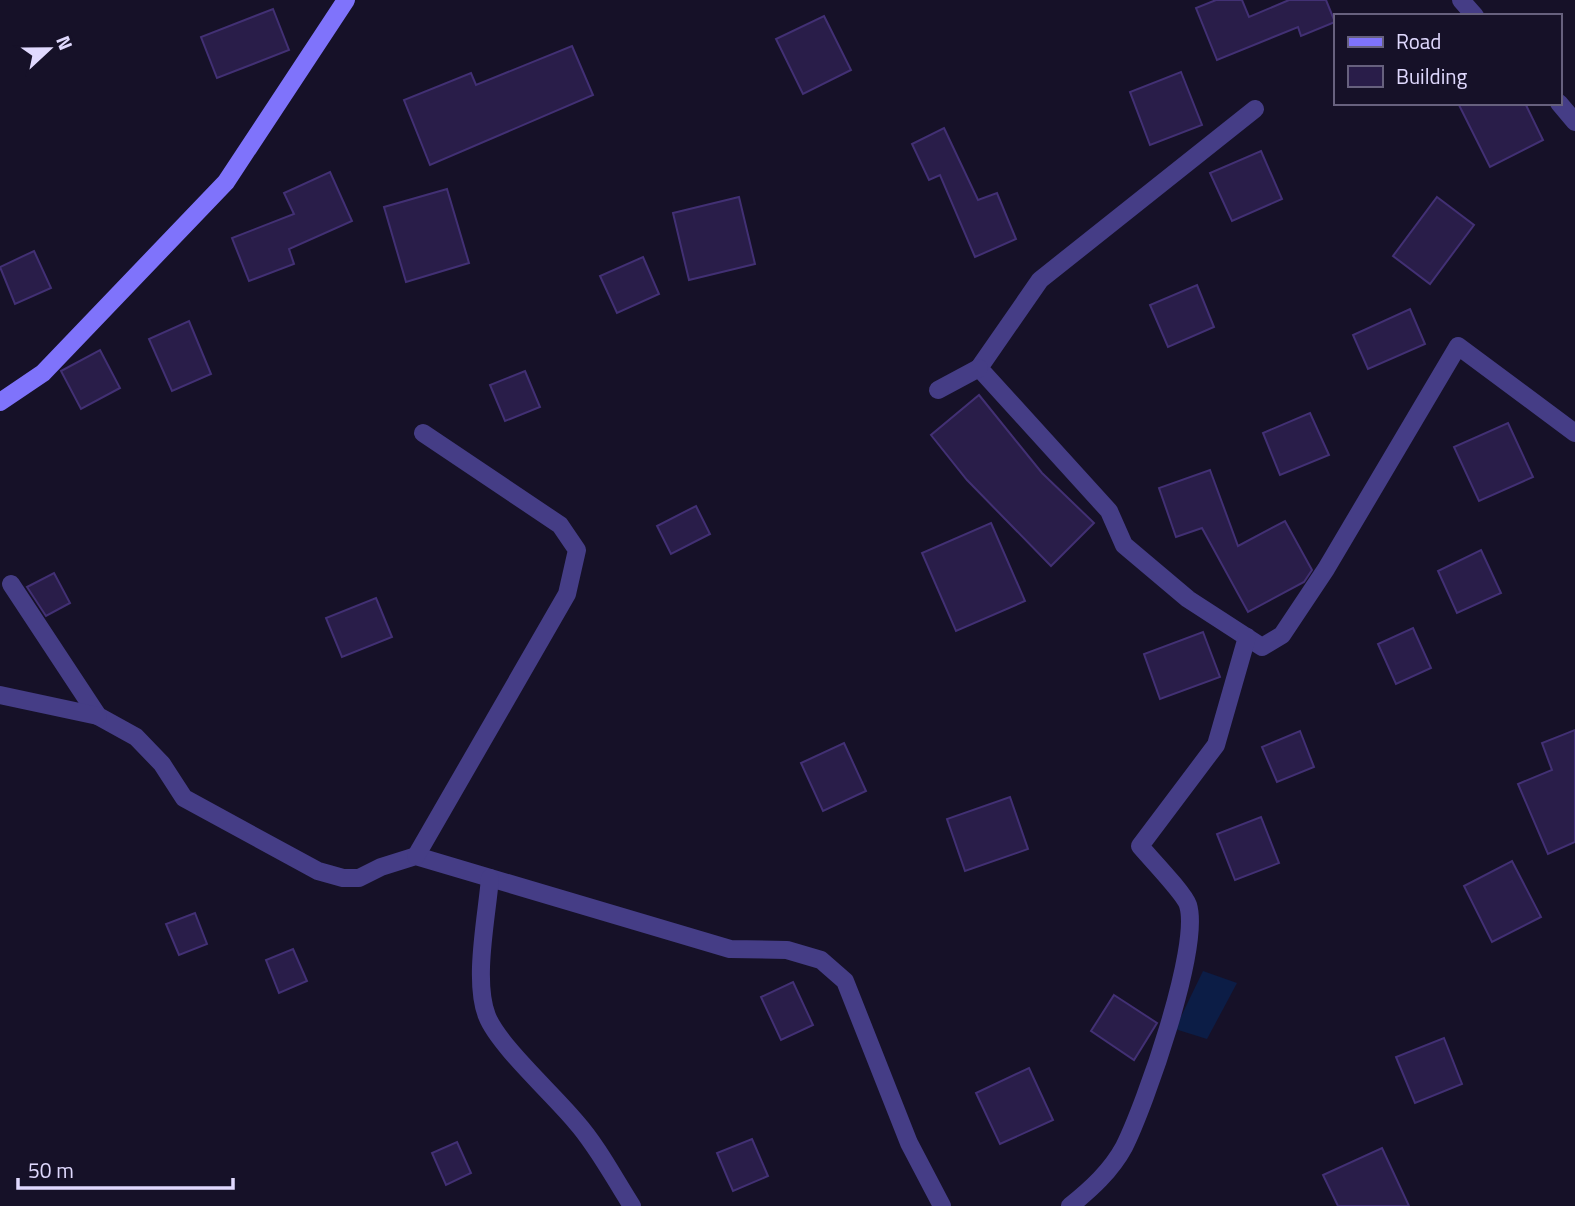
<svg xmlns="http://www.w3.org/2000/svg" width="1575" height="1206" viewBox="0 0 1575 1206" font-family="'Titillium Web',sans-serif">
  <style>
    .water { fill: #0c1d46 }
    .building { fill: #291d49; stroke: #423074; stroke-width: 2 }
    .lines { fill: none; stroke-linecap: round; stroke-linejoin: round }
    .street { stroke: #453d86; stroke-width: 18 }
    .secondary { stroke: #7f73fb; stroke-width: 18 }
  </style>
  <rect width="100%" height="100%" fill="#161128"/>
  <path class="water" d="M1203 971 1237 983 1207 1039 1175 1029Z"/>
  <g class="building">
    <path d="M1216 0H1242L1249 17 1289 0H1326L1335 22 1301 36 1298 27 1217 60 1196 8Z"/>
    <path d="M273 9 289 50 217 78 201 37Z"/>
    <path d="M824 16 851 70 803 94 776 39Z"/>
    <path d="M572 46 593 95 430 165 404 100 471 73 476 85Z"/>
    <path d="M1181 72 1202 125 1150 145 1130 92Z"/>
    <path d="M1458 103H1525L1543 140 1490 167Z"/>
    <path d="M944 128 978 200 997 193 1016 239 975 257 940 175 929 180 912 144Z"/>
    <path d="M1261 151 1282 199 1232 221 1210 173Z"/>
    <path d="M330 172 352 221 289 249 294 264 249 281 232 238 294 214 284 193Z"/>
    <path d="M447 189 469 263 406 282 384 207Z"/>
    <path d="M739 197 755 264 689 280 673 213Z"/>
    <path d="M1437 197 1474 225 1430 284 1393 256Z"/>
    <path d="M34 251 51 288 15 304 0 267Z"/>
    <path d="M643 257 659 294 617 313 600 276Z"/>
    <path d="M1197 285 1214 327 1168 347 1150 305Z"/>
    <path d="M1410 309 1425 344 1368 369 1353 335Z"/>
    <path d="M189 321 211 374 172 391 149 339Z"/>
    <path d="M100 350 120 388 81 409 61 371Z"/>
    <path d="M525 371 540 407 505 421 490 385Z"/>
    <path d="M979 395 1042 473 1094 523 1051 566 967 480 931 435Z"/>
    <path d="M1310 413 1329 455 1280 475 1263 433Z"/>
    <path d="M1508 423 1533 477 1479 501 1454 447Z"/>
    <path d="M1210 470 1238 546 1285 521 1312 570 1304 582 1248 612 1202 528 1176 537 1159 488Z"/>
    <path d="M696 506 710 534 671 554 657 526Z"/>
    <path d="M991 523 1025 601 956 631 922 553Z"/>
    <path d="M1481 550 1501 593 1457 613 1438 571Z"/>
    <path d="M54 573 70 603 46 616 27 587Z"/>
    <path d="M376 598 392 637 342 657 326 618Z"/>
    <path d="M1413 628 1431 668 1396 684 1378 644Z"/>
    <path d="M1203 632 1220 677 1160 699 1144 654Z"/>
    <path d="M1575 730V842L1548 854 1518 784 1552 770 1542 743Z"/>
    <path d="M1300 731 1314 767 1277 782 1262 747Z"/>
    <path d="M844 743 866 791 823 811 801 763Z"/>
    <path d="M1010 797 1028 849 965 871 947 819Z"/>
    <path d="M1261 817 1279 863 1235 880 1217 834Z"/>
    <path d="M1512 861 1541 917 1492 942 1464 886Z"/>
    <path d="M195 913 207 944 179 955 166 924Z"/>
    <path d="M293 949 307 981 279 993 266 960Z"/>
    <path d="M793 982 813 1025 781 1040 761 997Z"/>
    <path d="M1114 995 1157 1023 1134 1060 1091 1031Z"/>
    <path d="M1444 1038 1462 1084 1415 1103 1396 1057Z"/>
    <path d="M1029 1068 1053 1120 1000 1144 976 1093Z"/>
    <path d="M752 1139 768 1176 733 1191 717 1153Z"/>
    <path d="M457 1142 471 1173 446 1185 432 1153Z"/>
    <path d="M1382 1148 1409 1206H1338L1323 1175Z"/>
  </g>
  <g class="lines">
    <g class="street">
      <path d="M1461 0 1475 16"/>
      <path d="M1559 103 1575 122"/>
      <path d="M1255 109 1040 280 979 368 1109 511 1124 545 1188 599 1262 647 1282 635 1326 569 1458 346 1575 433"/>
      <path d="M938 390 979 368"/>
      <path d="M11 584 98 716 136 737 162 764 184 798 318 871 343 878H359L381 867 416 856 730 949 787 950 821 960 845 981 909 1143 942 1206"/>
      <path d="M0 695 98 716"/>
      <path d="M416 856 567 594 577 550 560 525 423 433"/>
      <path d="M490 878C487 916 473 981 487 1016 498 1045 554 1095 576 1122 598 1147 614 1178 632 1206"/>
      <path d="M1070 1206C1091 1189 1111 1171 1124 1147 1145 1105 1201 947 1188 905 1184 893 1150 858 1140 846L1216 745 1247 637"/>
    </g>
    <path class="secondary" d="M0 402 43 373 226 182 346 0"/>
  </g>
  <rect x="1334" y="14" width="228" height="91" fill="#161128" stroke="#67617e" stroke-width="2"/>
  <rect x="1348" y="37" width="35" height="10" fill="#7f73fb" stroke="#67617e" stroke-width="2"/>
  <text x="1396" y="49" font-size="21" fill="#e0d9fe">Road</text>
  <rect x="1348" y="66" width="35" height="21" fill="#291d49" stroke="#67617e" stroke-width="2"/>
  <text x="1396" y="84" font-size="21" fill="#e0d9fe">Building</text>
  <g transform="translate(49 49) rotate(68)" stroke="#161128" stroke-width="5" paint-order="stroke">
  <path d="M0-5L12 26L0 18L-12 26Z" fill="#e0d9fe"/>
  <text y="-10" font-size="19" font-weight="bold" text-anchor="middle" fill="#e0d9fe">N</text>
  </g>
  <path d="M18 1178v10h215v-10" fill="none" stroke="#e0d9fe" stroke-width="3.5"/>
  <text x="28" y="1178" font-size="21" fill="#e0d9fe" stroke="#161128" stroke-width="5" paint-order="stroke">50 m</text>
</svg>
